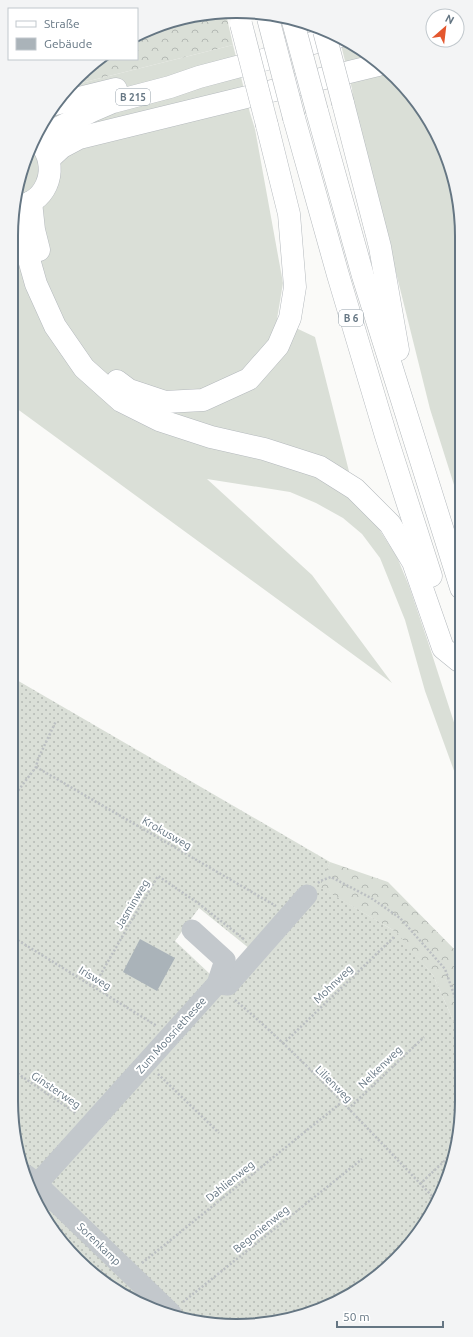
<svg xmlns="http://www.w3.org/2000/svg" width="473" height="1337" viewBox="0 0 473 1337" font-family="Ubuntu,sans-serif">
  <style>
    .grass { fill: #dadfd7 }
    .forest { fill: url(#forest-crowns) }
    .garden { fill: url(#garden-dots); fill-rule: evenodd }
    .building { fill: #aab3b9 }
    .lines { fill: none; stroke-linecap: round; stroke-linejoin: round }
    .major-casing { stroke: #b5babe; stroke-width: 23 }
    .highway-casing { stroke: #b4b9bd; stroke-width: 23 }
    .path { stroke: #bbbfc2; stroke-width: 2.5; stroke-dasharray: 2 2; stroke-linecap: butt }
    .minor { stroke: #c3c8cc; stroke-width: 21 }
    .major { stroke: #fff; stroke-width: 22 }
    .highway { stroke: #fff; stroke-width: 22 }
    .highway-bridge-casing { stroke: #b4b9bd; stroke-width: 23; stroke-linecap: butt }
    .highway-bridge { stroke: #fff; stroke-width: 22 }
    .labels { text-anchor: middle; stroke-width: 4; stroke-linejoin: round; paint-order: stroke }
    .shield { fill: #fff; stroke: #939fa8; stroke-width: 1 }
    .shield-label { font-size: 10px; font-weight: bold; fill: #657683 }
    .street-label { font-size: 11px; fill: #657683; stroke: #fff }
    .rim { fill: none; stroke: #657683; stroke-width: 2 }
  </style>
  <defs>
    <pattern id="forest-crowns" width="20" height="18" patternUnits="userSpaceOnUse"><rect width="20" height="18" fill="#dadfd7"/><path d="M2 6a3 3 0 1 1 6 0M12 15a3 3 0 1 1 6 0" fill="none" stroke="#b4b9b4"/></pattern>
    <pattern id="garden-dots" width="8" height="8" patternUnits="userSpaceOnUse"><rect width="8" height="8" fill="#dadfd7"/><path d="M2 2h.1M6 6h.1" fill="none" stroke="#b4b9b4" stroke-width="1.8" stroke-linecap="round"/></pattern>
  </defs>
  <rect width="100%" height="100%" fill="#fafaf8"/>
  <g class="grass">
    <path d="M339 37 349 41 406 88 439 137 460 207 461 507 430 409 353 100 352 89Z"/>
    <path d="M233 45 250 113 255 129 283 283 277 319 315 337 358 507 379 529 397 557 409 586 428 642 461 744V790L425 691 405 620 380 558 362 534 343 518 316 503 290 492 207 479 312 575 392 683 16 408 11 414V237L19 178 57 99 73 85Z"/>
  </g>
  <g class="forest">
    <path d="M207 13 226 14 233 45 73 85 103 59H137V37Z"/>
    <path d="M330 862 388 882 462 957V1040L433 975 393 930 319 887Z"/>
  </g>
  <path class="garden" d="M15 679 330 862 320 887 393 930 397 933 433 975 462 1040V1100L454 1159 424 1226 362 1288 295 1318 207 1324 137 1303 67 1249 28 1187 11 1100V685ZM199 908 250 949 226 978 211 975 175 941Z"/>
  <path class="building" d="M140 939 175 958 157 991 123 972Z"/>
  <g class="lines">
    <g class="major-casing">
      <g id="major">
        <path d="M55 104 116 89"/>
        <path d="M38 138 92 111 113 102 170 87 199 77 267 59 284 50 338 37"/>
        <path d="M49 159 62 147 79 138 378 65"/>
        <path d="M15 206C45 205 59 171 43 147"/>
      </g>
    </g>
    <g class="highway-casing">
      <g id="highway">
        <path d="M343 103 380 247 398 350"/>
        <path d="M317 111 363 276 461 588"/>
        <path d="M294 118 338 275 386 436 431 576"/>
        <path d="M31 202 34 230 39 250"/>
        <path d="M14 215 21 231 36 284 55 326 84 368 121 401 159 420 211 437 264 449 320 467 355 489 390 524 413 562 443 648 459 661"/>
        <path d="M117 381 129 390 165 402 203 400 249 379 278 346 290 318 295 287 289 214 267 125"/>
      </g>
    </g>
    <g class="path">
      <path d="M36 767 276 906"/>
      <path d="M11 800 36 767 38 759 56 721"/>
      <path d="M318 883 320 881 331 877 371 898 400 918 445 969 462 1017"/>
      <path d="M11 936 157 1026"/>
      <path d="M94 986 130 923 158 876 198 903 245 940"/>
      <path d="M235 1000C307 1061 370 1132 436 1200"/>
      <path d="M283 1044 395 936"/>
      <path d="M11 1069 77 1114"/>
      <path d="M158 1074 219 1133"/>
      <path d="M348 1109 424 1037"/>
      <path d="M420 1184 455 1151"/>
      <path d="M142 1263 342 1102"/>
      <path d="M183 1302 362 1159"/>
    </g>
    <g class="minor">
      <path d="M217 984 228 985 307 895"/>
      <path d="M26 1175 37 1184 171 1313"/>
      <path d="M37 1184 217 984 225 960 192 930"/>
    </g>
    <use href="#major" class="major"/>
    <use href="#highway" class="highway"/>
    <g class="highway-bridge-casing">
      <g id="highway-bridge">
        <path d="M268 18 294 118"/>
        <path d="M292 18 317 111"/>
        <path d="M241 24 267 125"/>
        <path d="M324 31 343 103"/>
      </g>
    </g>
    <use href="#highway-bridge" class="highway-bridge"/>
  </g>
  <g class="labels">
    <g class="shield">
      <rect x="116" y="89" width="34" height="16" rx="3"/>
      <rect x="339" y="310" width="24" height="16" rx="3"/>
    </g>
    <g class="shield-label">
      <text x="133" y="101">B 215</text>
      <text x="351" y="322">B 6</text>
    </g>
    <g class="street-label">
      <text transform="translate(167 833) rotate(30)" y="4">Krokusweg</text>
      <text transform="translate(132 904) rotate(-59)" y="4">Jasminweg</text>
      <text transform="translate(95 978) rotate(31)" y="4">Irisweg</text>
      <text transform="translate(333 984) rotate(-44)" y="4">Mohnweg</text>
      <text transform="translate(171 1035) rotate(-48)" y="4">Zum Moosriethesee</text>
      <text transform="translate(380 1067) rotate(-44)" y="4">Nelkenweg</text>
      <text transform="translate(334 1084) rotate(45)" y="4">Lilienweg</text>
      <text transform="translate(56 1090) rotate(34)" y="4">Ginsterweg</text>
      <text transform="translate(230 1181) rotate(-39)" y="4">Dahlienweg</text>
      <text transform="translate(261 1229) rotate(-39)" y="4">Begonienweg</text>
      <text transform="translate(99 1244) rotate(44)" y="4">Sorenkamp</text>
    </g>
  </g>
  <path d="M0 0H473V1337H0ZM236 18H237A218 218 0 0 1 455 236V1101A218 218 0 0 1 237 1319H236A218 218 0 0 1 18 1101V236A218 218 0 0 1 236 18Z" fill="#f3f4f5" fill-rule="evenodd"/>
  <path class="rim" d="M236 18H237A218 218 0 0 1 455 236V1101A218 218 0 0 1 237 1319H236A218 218 0 0 1 18 1101V236A218 218 0 0 1 236 18Z"/>
  <rect x="8" y="8" width="130" height="52" fill="#ffffff" stroke="#c1c8cd"/>
  <rect x="16" y="21" width="20" height="6" fill="#ffffff" stroke="#c1c8cd"/>
  <text x="44" y="28" font-size="12" fill="#657683">Straße</text>
  <rect x="16" y="38" width="20" height="12" fill="#aab3b9" stroke="#c1c8cd"/>
  <text x="44" y="48" font-size="12" fill="#657683">Gebäude</text>
  <g transform="translate(445 28) rotate(28)"><circle r="19" fill="#ffffff" stroke="#c1c8cd"/>
  <path d="M0-3L7 15L0 10L-7 15Z" fill="#e4572e"/>
  <text y="-6" font-size="11" font-weight="bold" text-anchor="middle" fill="#657683">N</text>
  </g>
  <path d="M337 1321v6h106v-6" fill="none" stroke="#657683" stroke-width="2"/>
  <text x="343" y="1321" font-size="12" fill="#657683" stroke="#ffffff" stroke-width="3" paint-order="stroke">50 m</text>
</svg>
